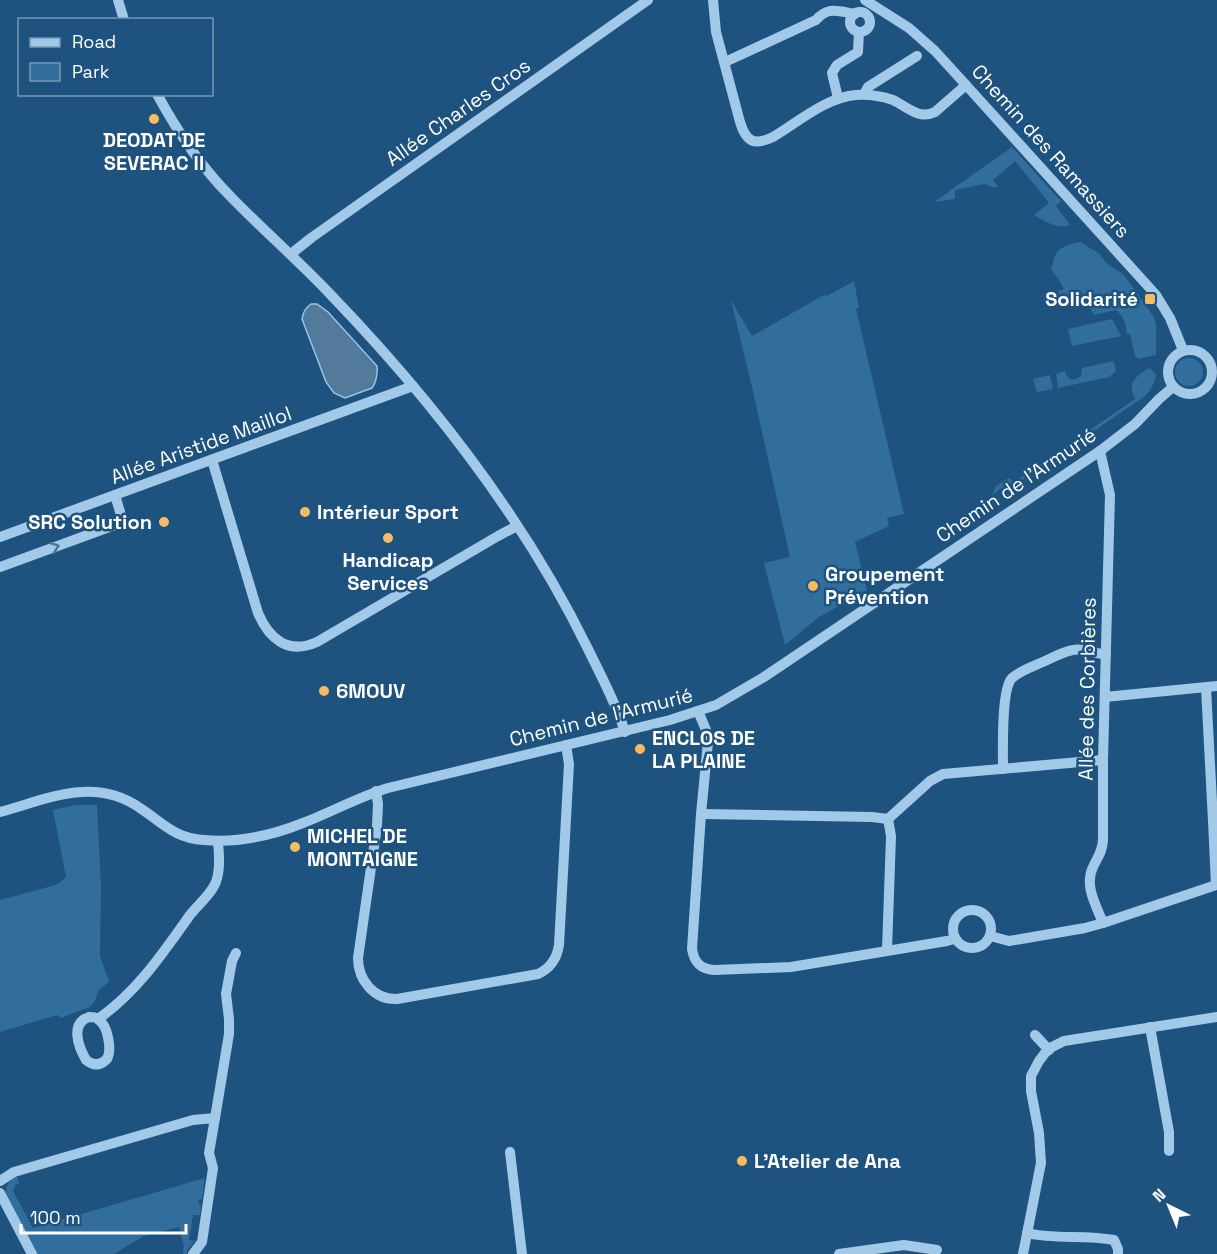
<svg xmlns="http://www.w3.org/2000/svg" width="1217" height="1254" viewBox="0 0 1217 1254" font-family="'Space Grotesk',sans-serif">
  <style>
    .green { fill: #316d9d }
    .water { fill: #537a9a; stroke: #95c6ea; stroke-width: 1.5 }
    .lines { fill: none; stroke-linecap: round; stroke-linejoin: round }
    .minor { stroke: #a2c9e8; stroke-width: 10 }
    .oneway { stroke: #46769e }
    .poi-dot { fill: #f7bb61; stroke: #1e537f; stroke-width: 2 }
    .labels { text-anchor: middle; stroke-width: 5; stroke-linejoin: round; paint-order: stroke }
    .street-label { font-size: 20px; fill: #fff; stroke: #1e537f }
    .poi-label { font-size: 20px; font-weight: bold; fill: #fff; stroke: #1e537f; text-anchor: start }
  </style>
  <rect width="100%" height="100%" fill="#1e537f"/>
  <g class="green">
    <path d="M1012 147 1061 201 1056 206 1070 225C1057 230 1045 221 1034 215L1049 203 1015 161 993 180 998 186 995 188 984 184 955 190V199L934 202Z"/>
    <path d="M1080 242 1100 254 1107 264 1123 274 1139 296 1154 317 1156 325V355L1139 359 1135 356 1130 334H1127C1126 324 1124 317 1116 310L1094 315 1086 302 1062 307 1058 291 1064 289 1051 268C1053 265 1053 262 1054 258 1058 247 1069 244 1080 242Z"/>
    <path d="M854 281 859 308 856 309 904 514 887 518 889 526 855 542 867 591 819 617 785 645 764 563 790 557 752 387 731 300 752 336 824 295 827 296Z"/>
    <path d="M1112 319 1121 336 1072 346 1068 329Z"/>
    <circle cx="1189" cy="372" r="14"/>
    <path d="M1114 361 1116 371 1109 377 1058 388 1056 374 1065 371C1067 380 1075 382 1081 376L1082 368Z"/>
    <path d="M1149 368 1156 374C1155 383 1151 390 1145 396L1012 487 1009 483 992 495 996 486 1009 478 1014 482 1135 399C1127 382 1135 377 1149 368Z"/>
    <path d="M1050 375 1053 389 1037 392 1033 379Z"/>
    <path d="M75 805H97L101 885 100 956 109 982 98 991 95 1001 90 1007 61 1018 57 1015 0 1032V900L52 886 58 884 66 877 53 810Z"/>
    <path d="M17 1176 19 1184 15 1185 13 1191 33 1228 205 1178 202 1199H199L198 1204 201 1205 200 1215H193L189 1240 195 1241 187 1250V1254H183L184 1246 179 1227 144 1236 114 1254H37L6 1193C6 1184 9 1180 17 1176Z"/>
  </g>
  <path class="water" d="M311 304H317L328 312 377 366C378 372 376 383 372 388L345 398 334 393 326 382 302 319C303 312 305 308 311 304Z"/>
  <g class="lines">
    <g class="minor">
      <path d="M118 0 124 20"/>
      <path d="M713 0 716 32 740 122C746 142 754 146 773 137 798 122 827 97 856 95 868 94 881 96 893 100 907 107 919 120 935 112L966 85"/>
      <path d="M865 0 909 28 935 51 966 85 1156 295 1170 318 1183 350"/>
      <circle cx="860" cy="22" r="10"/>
      <path d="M725 62 816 20C828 6 838 11 855 14"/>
      <path d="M157 94C177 131 202 168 231 197 264 231 299 261 331 295 432 400 524 518 588 649 601 676 616 703 625 732"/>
      <path d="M864 94 868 87 917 56"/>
      <path d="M838 98 832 73 837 65 858 52 859 32"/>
      <path d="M291 254 311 238 648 0"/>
      <circle cx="1190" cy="372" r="22"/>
      <path d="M1100 451 1110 495 1103 760V840C1102 853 1098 856 1093 867 1084 886 1096 905 1103 923L1216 885 1213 821 1217 820"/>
      <path d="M212 460 258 613C269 639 288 655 317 642L498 536 517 526"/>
      <path d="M0 537 413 386"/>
      <path d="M0 567 123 522 115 495"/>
      <path d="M1206 688 1213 821"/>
      <path d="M1105 697 1217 686"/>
      <path d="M698 711 706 730 708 742 701 814 692 949C694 962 700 969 714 970L791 967 947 941 954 939"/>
      <path d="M1003 769C1003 751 1001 689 1012 678 1021 670 1034 666 1045 661 1074 647 1075 647 1106 655"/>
      <path d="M376 791 378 804 377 826 358 958C358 980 374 1000 397 999L538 974C551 968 557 958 559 945L569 764 566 745"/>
      <path d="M0 812C48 799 94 776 140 808 163 823 174 838 204 840 237 843 273 835 303 823 332 812 358 797 388 788L670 720 716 705 764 677 1100 451 1135 424 1159 399 1173 387"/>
      <path d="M701 814 872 817 888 819"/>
      <path d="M888 819 930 781 943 774 1103 760"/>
      <circle cx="972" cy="929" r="19"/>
      <path d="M990 936 1009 941 1085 928 1103 923"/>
      <path d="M887 950 891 836 888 819"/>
      <path d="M89 1017C94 1017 95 1017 99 1020 108 1026 112 1050 107 1059 100 1066 93 1066 86 1060 78 1046 70 1023 89 1017Z"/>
      <path d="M98 1019C137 992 163 953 190 915 197 906 208 897 214 886 221 874 219 854 218 841"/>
      <path d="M1150 1027 1169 1132V1151"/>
      <path d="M1035 1035 1049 1050"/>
      <path d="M215 1118 229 1034V1019L226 994 232 961 236 953"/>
      <path d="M510 1152 522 1254"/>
      <path d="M0 1181 14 1172 193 1120 215 1118 209 1153 213 1168 202 1242 193 1254"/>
      <path d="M0 1193 32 1254"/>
      <path d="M1027 1233C1056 1240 1085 1234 1114 1240L1118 1249V1254"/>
      <path d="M839 1254 904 1245 937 1250"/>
      <path d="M1023 1254 1041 1163 1039 1133 1031 1091V1076L1039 1061 1045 1053 1052 1047 1064 1041 1217 1017"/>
    </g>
  </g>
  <defs><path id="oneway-chevron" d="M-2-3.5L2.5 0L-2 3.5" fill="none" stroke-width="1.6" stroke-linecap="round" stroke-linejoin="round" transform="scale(1.5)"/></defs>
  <use class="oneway" href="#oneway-chevron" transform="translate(55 547) rotate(-20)"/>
  <g class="poi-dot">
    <circle cx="154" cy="119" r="6"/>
    <rect x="1144" y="293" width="12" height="12" rx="3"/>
    <circle cx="305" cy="512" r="6"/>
    <circle cx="164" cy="522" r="6"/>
    <circle cx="388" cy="538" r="6"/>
    <circle cx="813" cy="586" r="6"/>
    <circle cx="324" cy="691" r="6"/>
    <circle cx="640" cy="749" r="6"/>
    <circle cx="295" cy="847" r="6"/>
    <circle cx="742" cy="1161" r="6"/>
  </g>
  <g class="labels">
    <g class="street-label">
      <text transform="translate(458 112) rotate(-35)" y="7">Allée Charles Cros</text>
      <text transform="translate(1051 151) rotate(48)" y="7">Chemin des Ramassiers</text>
      <text transform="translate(201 445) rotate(-20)" y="7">Allée Aristide Maillol</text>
      <text transform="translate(1016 485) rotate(-34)" y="7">Chemin de l'Armurié</text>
      <text transform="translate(1087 689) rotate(-89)" y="7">Allée des Corbières</text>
      <text transform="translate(601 717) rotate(-14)" y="7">Chemin de l'Armurié</text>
    </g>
    <g class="poi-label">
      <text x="154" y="147" text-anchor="middle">DEODAT DE<tspan x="154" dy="23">SEVERAC II</tspan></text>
      <text x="1138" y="306" text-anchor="end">Solidarité</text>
      <text x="317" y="519">Intérieur Sport</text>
      <text x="152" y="529" text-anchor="end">SRC Solution</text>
      <text x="388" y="567" text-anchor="middle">Handicap<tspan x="388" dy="23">Services</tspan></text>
      <text x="825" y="581">Groupement<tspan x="825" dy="23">Prévention</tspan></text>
      <text x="336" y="698">6MOUV</text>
      <text x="652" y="745">ENCLOS DE<tspan x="652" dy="23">LA PLAINE</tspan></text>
      <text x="307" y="843">MICHEL DE<tspan x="307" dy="23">MONTAIGNE</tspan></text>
      <text x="754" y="1168">L'Atelier de Ana</text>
    </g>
  </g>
  <rect x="18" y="18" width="195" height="78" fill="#1e537f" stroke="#7898b2" stroke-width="1.5"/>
  <rect x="30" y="38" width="30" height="9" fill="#a2c9e8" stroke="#7898b2" stroke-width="1.5"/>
  <text x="72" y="48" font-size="18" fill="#ffffff">Road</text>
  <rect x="30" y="63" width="30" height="18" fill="#316d9d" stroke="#7898b2" stroke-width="1.5"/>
  <text x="72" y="78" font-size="18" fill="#ffffff">Park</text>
  <g transform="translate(1169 1206) rotate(317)" stroke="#1e537f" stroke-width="4.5" paint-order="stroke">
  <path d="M0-4.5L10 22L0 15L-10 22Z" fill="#ffffff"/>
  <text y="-9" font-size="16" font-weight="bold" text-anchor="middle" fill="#ffffff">N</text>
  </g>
  <path d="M21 1224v9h165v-9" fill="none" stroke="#ffffff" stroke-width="3"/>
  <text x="30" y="1224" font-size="18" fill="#ffffff" stroke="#1e537f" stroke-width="4.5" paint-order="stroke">100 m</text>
</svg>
